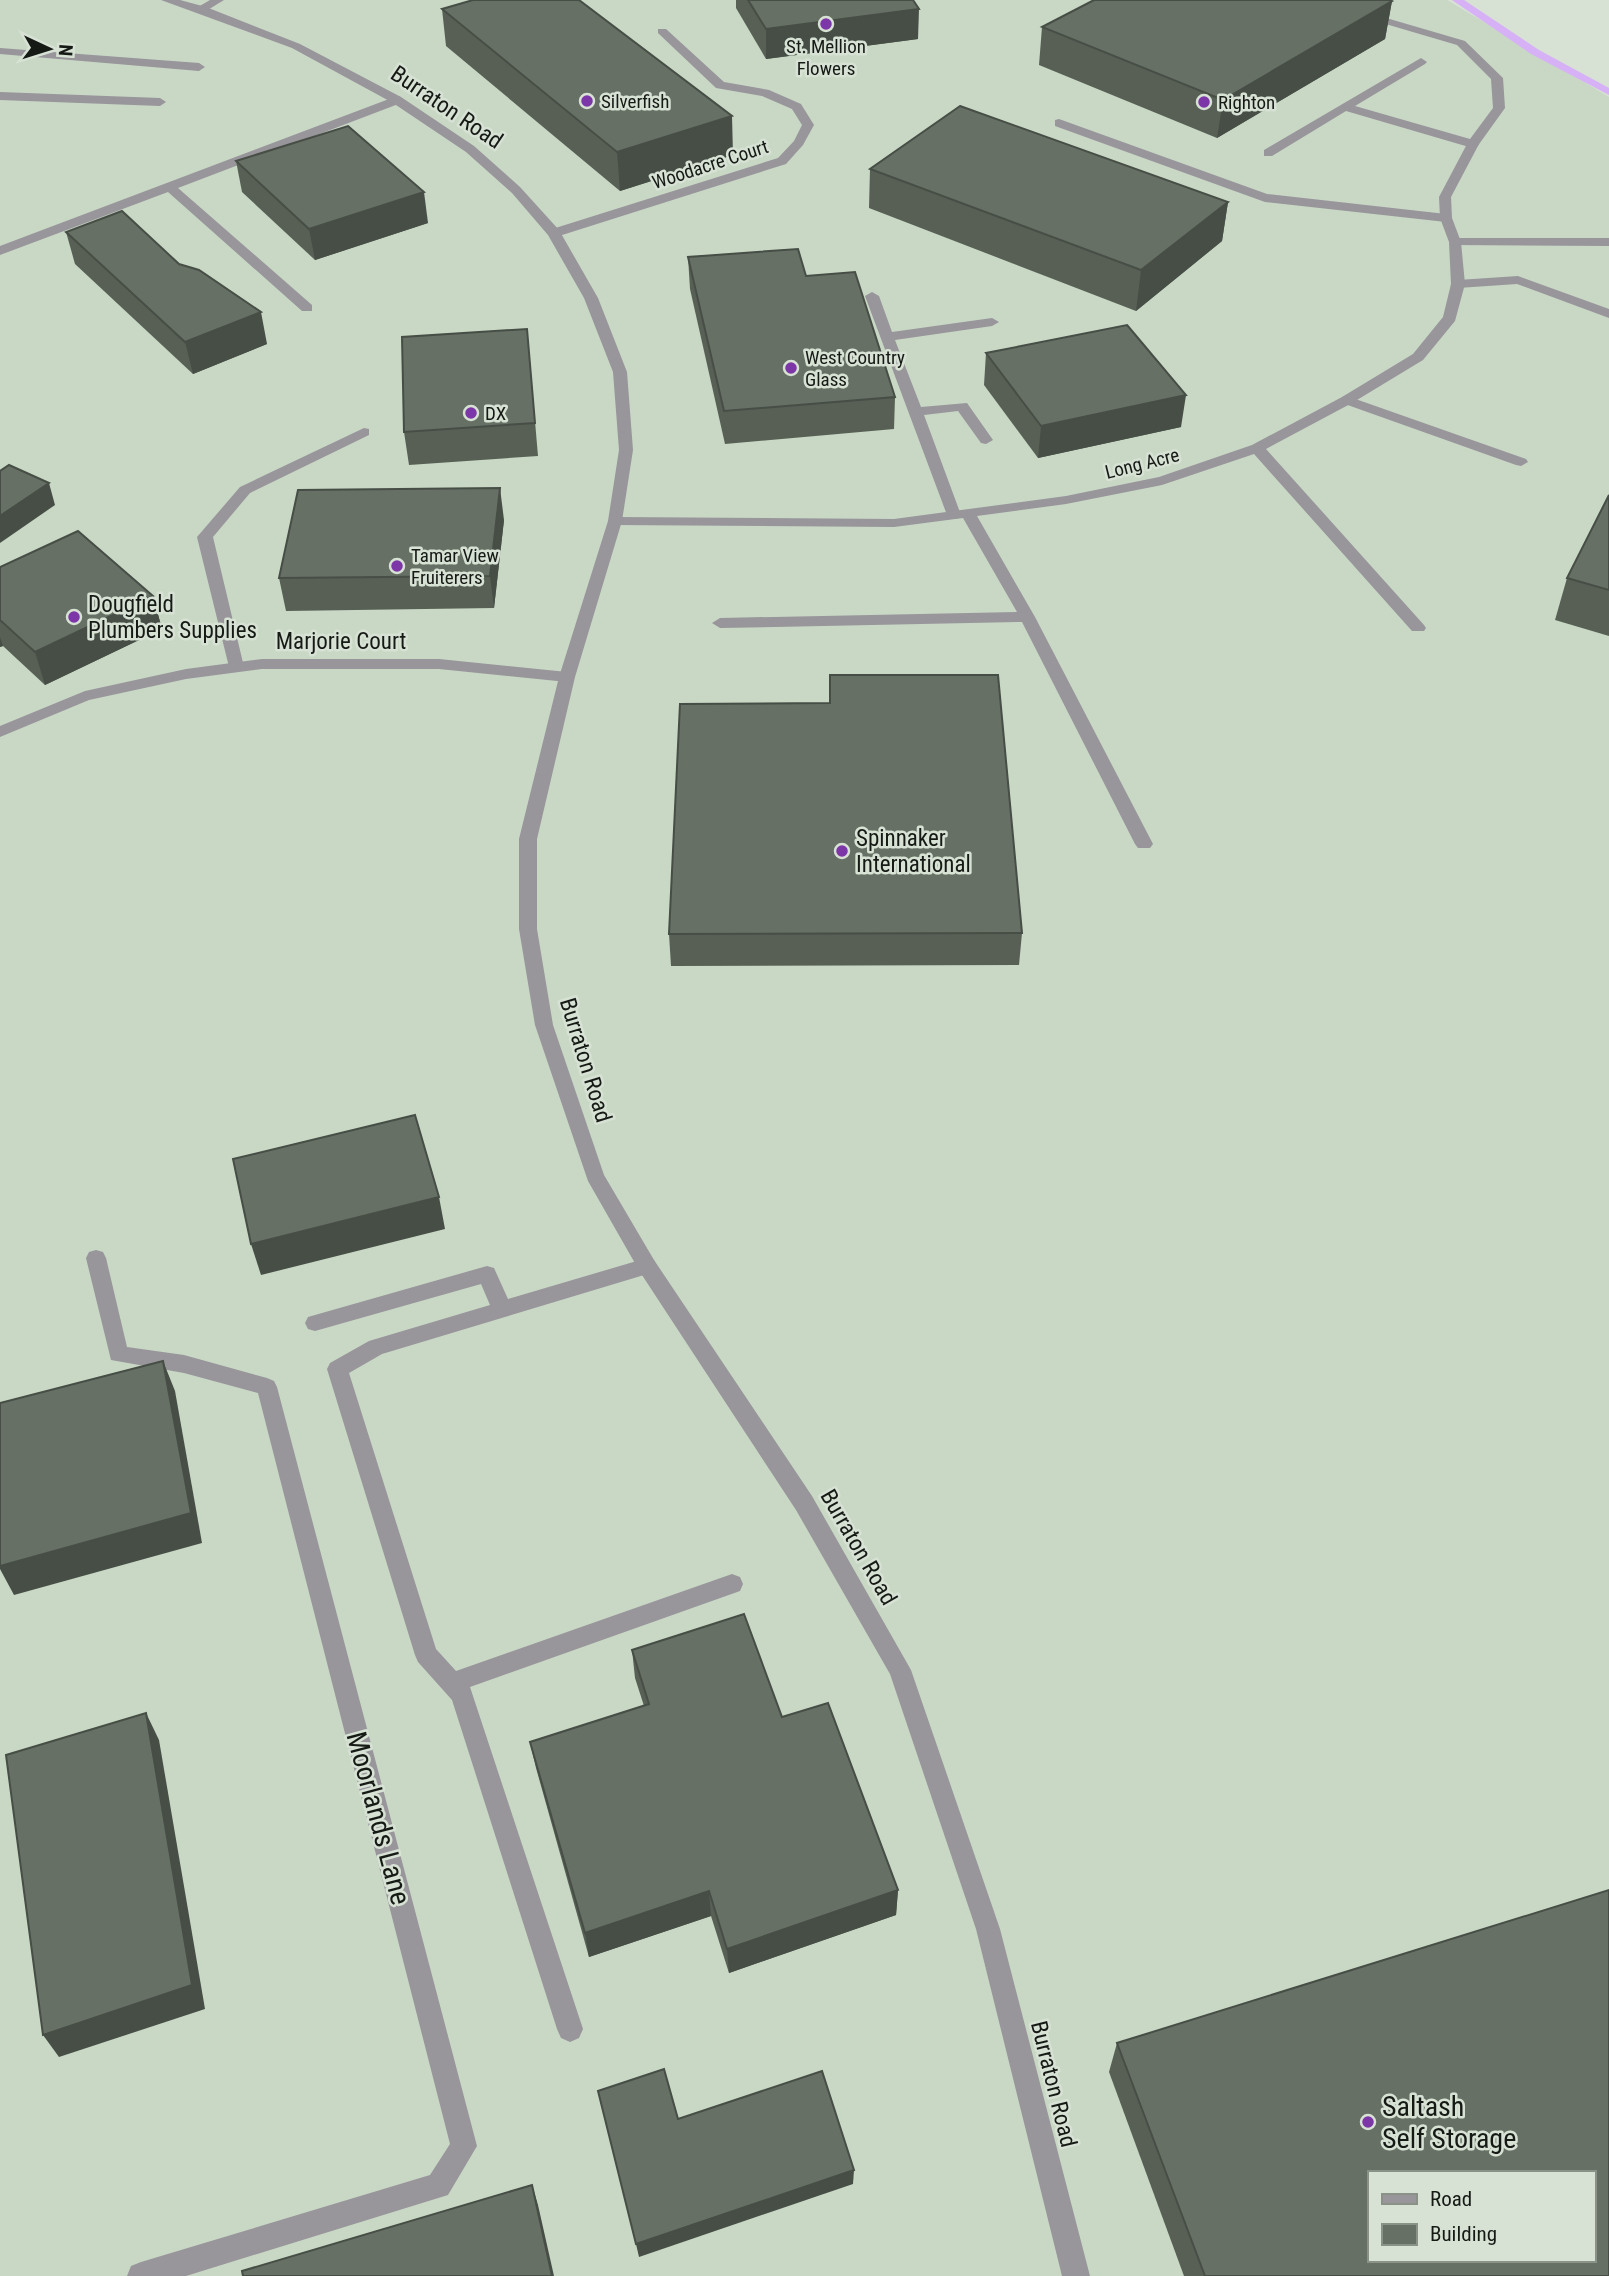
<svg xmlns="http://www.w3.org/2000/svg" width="1609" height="2276" viewBox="0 0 1609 2276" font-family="'Roboto Condensed',sans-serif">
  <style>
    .built { fill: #c8d8c5; fill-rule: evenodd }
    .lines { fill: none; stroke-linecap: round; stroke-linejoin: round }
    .stream { fill: #d7b1f5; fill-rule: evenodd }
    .service { fill: #98959b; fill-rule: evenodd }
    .minor { fill: #98959b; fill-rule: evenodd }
    .tertiary { fill: #98959b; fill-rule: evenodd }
    .wall { fill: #586056 }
    .shaded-wall { fill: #474e46 }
    .building { fill: #667064; stroke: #474e46; stroke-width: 2; fill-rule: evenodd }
    .poi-dot { fill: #7d36a8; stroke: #d7e2d5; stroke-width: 2.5 }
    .labels { text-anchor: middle; stroke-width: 5; stroke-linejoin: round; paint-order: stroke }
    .far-poi-label { font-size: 19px; fill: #161a15; stroke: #d7e2d5; text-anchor: start }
    .far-street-label { font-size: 19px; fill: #161a15; stroke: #d7e2d5 }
    .street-label { font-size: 23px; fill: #161a15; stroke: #d7e2d5 }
    .poi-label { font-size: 23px; fill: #161a15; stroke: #d7e2d5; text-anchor: start }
    .near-street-label { font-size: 28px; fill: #161a15; stroke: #d7e2d5 }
    .near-poi-label { font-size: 28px; fill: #161a15; stroke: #d7e2d5; text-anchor: start }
  </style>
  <rect width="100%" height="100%" fill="#d7e2d5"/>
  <path class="built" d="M0 0H1447L1609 97V2276H0ZM1369 2173H1593V2260H1369Z"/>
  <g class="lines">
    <path class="stream" d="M1452 0H1464L1539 50 1609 88V95L1531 54Z"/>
    <g class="service">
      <path d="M210 0H224L206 11H198V7Z"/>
      <path d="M1376 15 1465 41 1503 78 1505 108 1477 147H1469L1346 111 1272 156H1264V150L1421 58 1427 62 1425 64 1355 106 1470 139 1493 108 1491 79 1457 45 1372 20 1370 18Z"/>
      <path d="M658 29H666L724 82 769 90 801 104 814 125 803 145 786 164 559 236H549V230L778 158 794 141 802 125 792 109 762 96 716 88 658 33Z"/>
      <path d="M0 48 199 63 205 67 199 71 0 54Z"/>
      <path d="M0 92 160 98 166 102 160 106 0 100Z"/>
      <path d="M397 96 401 97V103L178 188 312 305V311H302L168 192 0 255V246Z"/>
      <path d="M1059 119 1267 194 1446 214 1452 218 1446 222 1265 202 1055 126V120Z"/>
      <path d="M1455 238H1609V246L1450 245V239Z"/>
      <path d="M1518 276 1609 309V318L1517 284 1458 288 1451 284 1458 280Z"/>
      <path d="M872 292 879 296 892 332 992 318 999 322 992 326 895 340 921 407 967 403 993 440 986 444 981 443 958 411 924 415 961 515 959 518 954 519 947 515 865 296Z"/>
      <path d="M1347 396 1526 459 1528 462 1521 466 1516 465 1342 403V397Z"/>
      <path d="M364 428 369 429V435L250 493 213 537 244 667 242 671H230L197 537 240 487Z"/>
      <path d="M647 1258 654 1260 657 1266 654 1272 382 1354 349 1373 436 1649 456 1671 732 1574 740 1577 743 1584 740 1591 470 1687 583 2029 579 2038 570 2042 561 2038 557 2029 452 1700 418 1662 415 1655 327 1369 330 1363 369 1341 490 1305 481 1284 315 1331 308 1329 305 1323 308 1317 315 1315 487 1266 494 1268 508 1299Z"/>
    </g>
    <g class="minor">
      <path d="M1473 140 1479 144 1451 197 1452 218 1461 242 1465 284 1455 321 1423 360 1352 403 1266 449 1424 625 1426 628 1424 631H1412L1254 454 1162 485 1066 504 977 516 1035 617 1153 844 1150 848H1138L1135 844 1022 622 720 628 712 623 720 618 1017 612 963 518 894 527 615 525 608 521 615 517 894 519 1066 496 1159 477 1252 445 1342 397 1413 354 1443 317 1451 284 1449 242 1440 218 1439 197 1467 144Z"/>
      <path d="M262 659H439L567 672 575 677 567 682 439 669H262L186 679 89 700 0 737V726L85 691 186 669Z"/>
      <path d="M96 1250 103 1252 106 1258 127 1347 184 1355 267 1378 274 1381 277 1387 477 2146 448 2195 186 2276H127L131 2266 141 2262 430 2175 450 2144 258 1393 184 1373 111 1360 86 1258 89 1252Z"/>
    </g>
    <path class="tertiary" d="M161 0H180L206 7 300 44 401 97 474 146 520 187 559 230 598 298 627 372 633 450 622 521 575 677 537 839V929L553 1025 604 1175 654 1260 812 1496 911 1670 1000 1929 1090 2276H1062L976 1929 890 1674 796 1510 640 1272 588 1181 535 1025 519 929V839L559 677 608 521 619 450 613 372 584 298 548 235 512 193 466 152 393 103 292 48Z"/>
  </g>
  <g class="wall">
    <path d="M736 0H913L918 39 766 59 736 8Z"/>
    <path d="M1392 1 1385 39 1217 138 1039 65 1042 27Z"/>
    <path d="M442 9 733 155 620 191 446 46Z"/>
    <path d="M236 161 428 223 315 260 242 192Z"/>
    <path d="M870 169 1228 202 1222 241 1136 311 869 208Z"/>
    <path d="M66 232 179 264 267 344 193 374 75 264Z"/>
    <path d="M688 257 806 276 895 397 894 429 725 444 690 289Z"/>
    <path d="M527 329 538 456 409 465 404 432Z"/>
    <path d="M986 353 1181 427 1038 458 984 385Z"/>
    <path d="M1609 495V636L1555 620 1567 578Z"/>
    <path d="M504 520 494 608 286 611 279 578Z"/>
    <path d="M0 567 153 596 162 629 45 685 3 646 0 647Z"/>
    <path d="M830 675 1022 933 1019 965 671 966 669 934 830 703Z"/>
    <path d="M632 1650 782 1717 898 1890 896 1915 729 1973 711 1916 589 1957 536 1768 530 1742 644 1706 635 1678Z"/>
    <path d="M1117 2043 1609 2276H1184L1109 2072Z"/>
  </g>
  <g class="shaded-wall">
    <path d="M1392 1 1385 39 1217 138 1223 100Z"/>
    <path d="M919 9 918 39 766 59V29Z"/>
    <path d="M732 116 733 155 620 191 617 152Z"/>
    <path d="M424 192 428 223 315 260 309 229Z"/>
    <path d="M1228 202 1222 241 1136 311 1141 270Z"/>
    <path d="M261 312 267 344 193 374 185 342Z"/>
    <path d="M1186 395 1181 427 1038 458 1041 426Z"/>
    <path d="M49 483 55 505 0 543V516Z"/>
    <path d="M500 488 504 520 494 608 490 576Z"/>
    <path d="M153 596 162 629 45 685 35 652Z"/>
    <path d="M0 637 3 646 0 647Z"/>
    <path d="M439 1197 445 1229 261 1275 251 1244Z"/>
    <path d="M163 1361 175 1391 202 1543 14 1595 0 1569V1566Z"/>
    <path d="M146 1713 159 1740 205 2009 59 2057 43 2035Z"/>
    <path d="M898 1890 896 1915 729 1973 727 1949Z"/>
    <path d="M709 1891 711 1916 589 1957 585 1933Z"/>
    <path d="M854 2170 853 2184 639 2257 636 2244Z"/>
    <path d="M532 2185 538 2205 554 2276H552Z"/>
  </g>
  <g class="building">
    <path d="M473 0H579L732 116 617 152 442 9Z"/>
    <path d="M748 0H913L919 9 766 29Z"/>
    <path d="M1094 0H1390L1392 1 1223 100 1042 27Z"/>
    <path d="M960 106 1228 202 1141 270 870 169Z"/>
    <path d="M348 126 424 192 309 229 236 161Z"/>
    <path d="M122 211 179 264 199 270 261 312 185 342 66 232Z"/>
    <path d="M798 249 806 276 855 272 895 397 724 411 688 257Z"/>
    <path d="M1127 325 1186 395 1041 426 986 353Z"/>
    <path d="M527 329 535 423 404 432 402 337Z"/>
    <path d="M9 465 49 483 0 516V471Z"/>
    <path d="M500 488 490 576 279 578 298 490Z"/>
    <path d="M1609 495V590L1567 578Z"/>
    <path d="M78 531 153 596 35 652 0 620V567Z"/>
    <path d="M830 675H998L1022 933 669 934 680 704 830 703Z"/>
    <path d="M415 1115 439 1197 251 1244 233 1159Z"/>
    <path d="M163 1361 191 1513 0 1566V1403Z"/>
    <path d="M744 1614 782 1717 828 1703 898 1890 727 1949 709 1891 585 1933 530 1742 649 1704 632 1650Z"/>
    <path d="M146 1713 192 1985 43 2035 6 1755Z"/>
    <path d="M1609 1890V2276H1205L1117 2043ZM1369 2173H1593V2260H1369Z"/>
    <path d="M664 2069 678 2119 822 2071 854 2170 636 2244 598 2091Z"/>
    <path d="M532 2185 552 2276H243L242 2271Z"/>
  </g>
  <g class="poi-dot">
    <circle cx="826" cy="24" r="7"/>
    <circle cx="587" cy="101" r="7"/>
    <circle cx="1204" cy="102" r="7"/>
    <circle cx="791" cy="368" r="7"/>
    <circle cx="471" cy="413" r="7"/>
    <circle cx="397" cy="566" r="7"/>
    <circle cx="74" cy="617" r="7"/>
    <circle cx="842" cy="851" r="7"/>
    <circle cx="1368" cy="2122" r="7"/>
  </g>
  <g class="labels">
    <g class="far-poi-label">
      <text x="826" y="53" text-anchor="middle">St. Mellion<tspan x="826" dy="22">Flowers</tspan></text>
      <text x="601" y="108">Silverfish</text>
      <text x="1218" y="109">Righton</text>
      <text x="805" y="364">West Country<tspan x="805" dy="22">Glass</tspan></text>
      <text x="485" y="420">DX</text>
      <text x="411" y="562">Tamar View<tspan x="411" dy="22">Fruiterers</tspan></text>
    </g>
    <g class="far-street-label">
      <text transform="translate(710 164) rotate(-18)" y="7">Woodacre Court</text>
      <text transform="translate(1142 463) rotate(-14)" y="7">Long Acre</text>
    </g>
    <g class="street-label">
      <text transform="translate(447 107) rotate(34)" y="8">Burraton Road</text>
      <text x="341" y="649">Marjorie Court</text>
      <text transform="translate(586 1060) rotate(73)" y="8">Burraton Road</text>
      <text transform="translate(859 1547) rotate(60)" y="8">Burraton Road</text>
      <text transform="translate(1054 2084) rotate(76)" y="8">Burraton Road</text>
    </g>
    <g class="poi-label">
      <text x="88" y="612">Dougfield<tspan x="88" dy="26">Plumbers Supplies</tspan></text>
      <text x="856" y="846">Spinnaker<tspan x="856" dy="26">International</tspan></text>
    </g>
    <g class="near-street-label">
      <text transform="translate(379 1818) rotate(75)" y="10">Moorlands Lane</text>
    </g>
    <g class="near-poi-label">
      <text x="1382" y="2116">Saltash<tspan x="1382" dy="32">Self Storage</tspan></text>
    </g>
  </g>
  <rect x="1368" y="2171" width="228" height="91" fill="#d7e2d5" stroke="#8a9288" stroke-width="2"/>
  <rect x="1382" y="2194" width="35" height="10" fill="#98959b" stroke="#8a9288" stroke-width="2"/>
  <text x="1430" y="2206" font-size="21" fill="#161a15">Road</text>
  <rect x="1382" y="2224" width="35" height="21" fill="#667064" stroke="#8a9288" stroke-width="2"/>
  <text x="1430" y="2241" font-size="21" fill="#161a15">Building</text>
  <g transform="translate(49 49) rotate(94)" stroke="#d7e2d5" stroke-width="5" paint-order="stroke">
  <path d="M0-5L12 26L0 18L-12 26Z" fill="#161a15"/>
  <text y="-10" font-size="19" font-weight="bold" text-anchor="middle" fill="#161a15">N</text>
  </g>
</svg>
